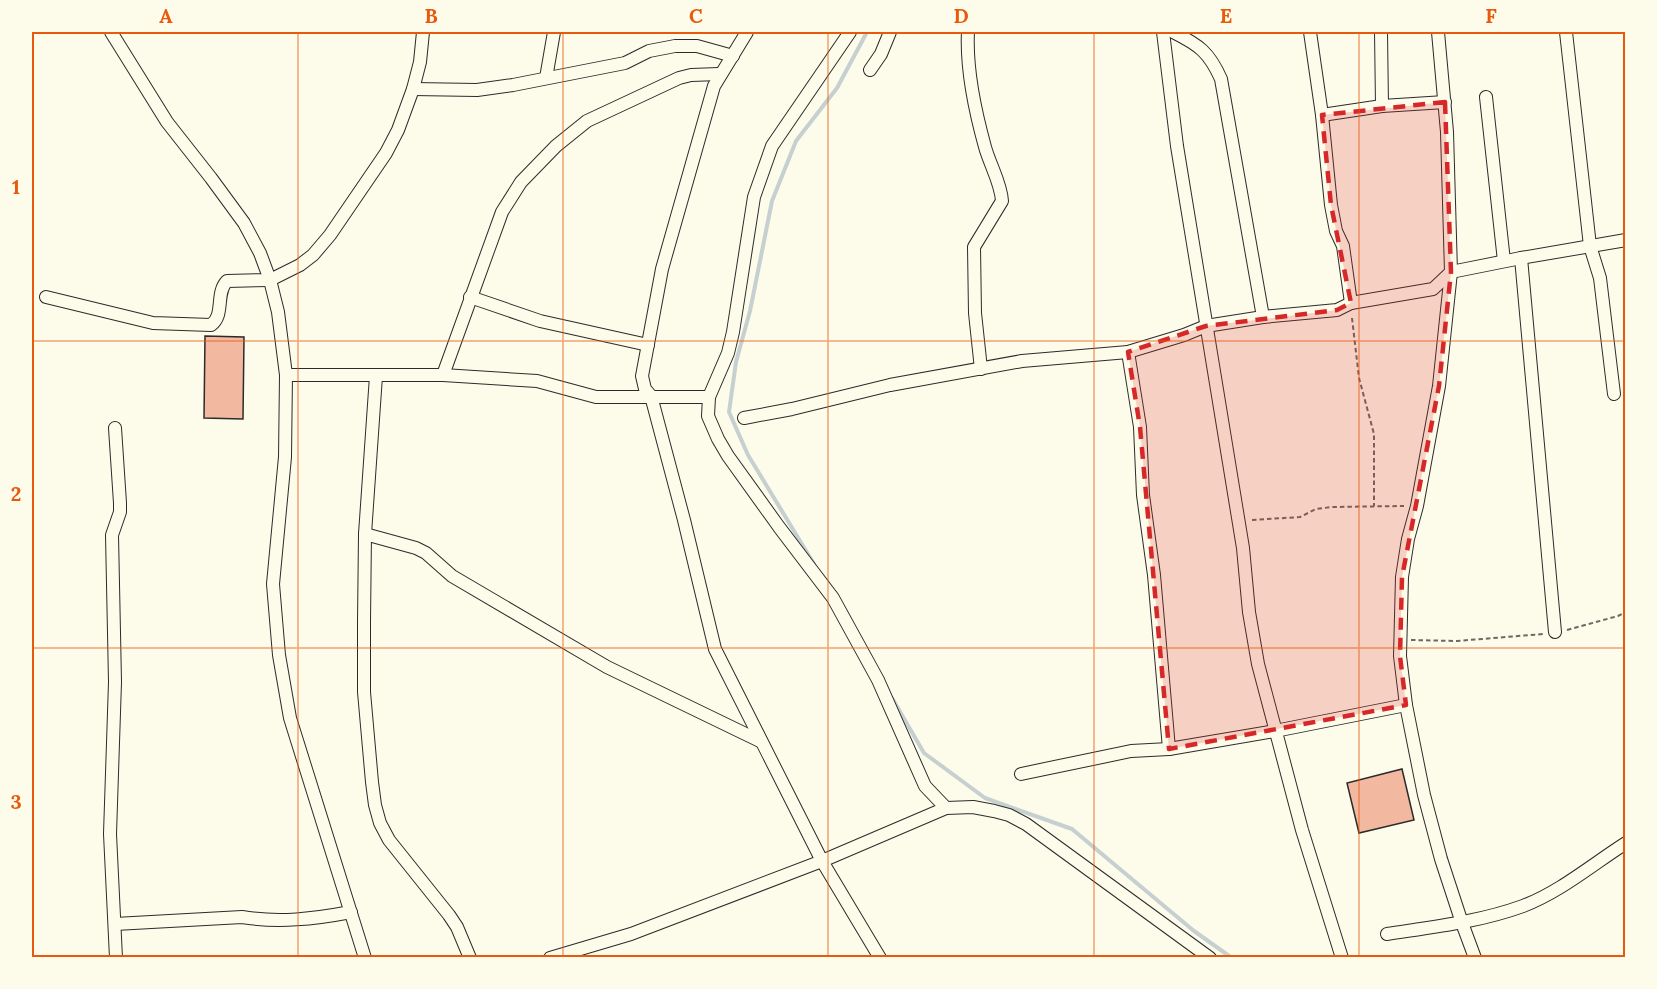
<svg xmlns="http://www.w3.org/2000/svg" width="1657" height="989" viewBox="0 0 1657 989" font-family="Lora,serif">
  <style>
    .lines { fill: none; stroke-linecap: round; stroke-linejoin: round }
    .stream { stroke: #c7d0d0; stroke-width: 4 }
    .building { fill: #f2b8a0; stroke: #2b2b2b; stroke-width: 1.5 }
    .street-casing { stroke: #2b2b2b; stroke-width: 14 }
    .path { stroke: #6a6964; stroke-width: 2; stroke-dasharray: 4.5 3; stroke-linecap: butt }
    .street { stroke: #fdfbea; stroke-width: 12 }
    .marked { fill: #d62828; fill-opacity: 0.2; stroke: #d62828; stroke-width: 4.5; stroke-dasharray: 12 8; stroke-linejoin: round }
    .grid { fill: none; stroke: #e8590c; stroke-width: 1.5; stroke-opacity: 0.55 }
    .neatline { fill: none; stroke: #e8590c; stroke-width: 2 }
    .grid-label { font-size: 20px; text-anchor: middle; font-weight: bold; fill: #e8590c }
  </style>
  <rect width="100%" height="100%" fill="#fdfbea"/>
  <g class="lines">
    <g class="stream">
      <path d="M814 564 748 455 729 412 736 362 750 311 772 201 796 141 837 88 867 32"/>
      <path d="M892 698 924 753 985 798 1072 829 1194 931 1232 958"/>
    </g>
  </g>
  <g class="building">
    <path d="M205 336 244 337 243 419 204 418Z"/>
    <path d="M1402 769 1414 820 1359 833 1347 783Z"/>
  </g>
  <g class="lines">
    <g class="street-casing">
      <g id="street">
        <path d="M111 32 167 122 211 178 244 223 260 253 270 280 278 312 286 375 285 457 273 584 279 655 290 718 365 958"/>
        <path d="M747 32 714 86 662 269 642 376 645 389 651 396 684 520 715 649 822 861 880 958"/>
        <path d="M850 32 772 146 754 197 733 332 728 353 709 397 708 416 718 439 728 456 779 527 833 598 878 680 925 786 946 808"/>
        <path d="M968 32C966 69 975 111 985 147 990 165 1001 183 1002 201L974 247 975 313 981 369"/>
        <path d="M1163 32 1177 146 1243 548 1249 612 1258 664 1302 830 1342 958"/>
        <path d="M1173 32C1199 45 1209 52 1221 79L1263 317"/>
        <path d="M1310 32 1322 115 1331 205 1336 231 1343 246 1351 303"/>
        <path d="M1381 32 1382 106"/>
        <path d="M1438 32 1447 132 1451 272 1439 386 1417 506 1408 539 1402 577 1400 656 1406 705 1424 795 1441 859 1462 923 1475 958"/>
        <path d="M1566 32 1590 246 1600 278 1614 394"/>
        <path d="M870 70 881 54 890 32"/>
        <path d="M546 78 554 32"/>
        <path d="M413 89 477 90 513 85 625 63 649 51 675 46H697L733 56"/>
        <path d="M1486 97 1504 261"/>
        <path d="M1322 115 1382 106 1445 102"/>
        <path d="M1521 258 1555 632"/>
        <path d="M46 297 153 323 211 325C225 315 215 293 227 281L270 280 300 265 313 255 330 235 386 153 398 130 413 89 420 62 423 32"/>
        <path d="M470 297 540 321 648 345"/>
        <path d="M1128 352 1140 427 1143 495 1154 575 1169 749"/>
        <path d="M286 375H443L537 381 596 397H709"/>
        <path d="M443 375 502 212 521 182 556 146 587 121 679 78 691 75 719 74"/>
        <path d="M376 376 365 534 364 621V692L372 782 375 805 380 823 389 840 449 915 457 927 470 958"/>
        <path d="M744 418 792 409 890 385 1022 361 1128 352 1184 335 1206 326 1263 317 1337 310 1351 303 1433 289 1451 272 1521 258 1626 240"/>
        <path d="M115 428 120 503V512L112 535 115 682 110 834 116 958"/>
        <path d="M365 534 416 548 426 553 452 576 607 667 760 741"/>
        <path d="M1021 774 1131 751 1169 749 1275 731 1406 705"/>
        <path d="M115 924 242 917C279 923 314 919 351 912"/>
        <path d="M1387 934C1433 927 1479 922 1523 906 1560 892 1593 864 1626 843"/>
        <path d="M550 958 631 934 822 861 946 808 973 807 994 811 1009 815 1026 824 1210 958"/>
      </g>
    </g>
    <g class="path">
      <path d="M1352 318 1359 378 1374 434V506"/>
      <path d="M1252 520 1300 517 1316 509 1332 507 1404 506"/>
      <path d="M1567 630 1618 616 1626 612"/>
      <path d="M1411 640 1457 641 1543 634"/>
    </g>
    <use href="#street" class="street"/>
  </g>
  <path class="marked" d="M1445 102 1451 272 1439 386 1402 577 1400 656 1406 705 1169 749 1140 427 1128 352 1206 326 1337 310 1351 303 1331 205 1322 115Z"/>
  <path class="grid" d="M298 32V958M563 32V958M828 32V958M1094 32V958M1359 32V958M32 341H1626M32 648H1626"/>
  <rect width="1657" height="989" fill="none" stroke="#fdfbea" stroke-width="66"/>
  <rect x="33" y="33" width="1591" height="923" class="neatline"/>
  <g class="grid-label">
    <text x="166" y="23">A</text>
    <text x="431" y="23">B</text>
    <text x="696" y="23">C</text>
    <text x="961" y="23">D</text>
    <text x="1226" y="23">E</text>
    <text x="1491" y="23">F</text>
    <text x="16" y="194">1</text>
    <text x="16" y="501">2</text>
    <text x="16" y="809">3</text>
  </g>
</svg>
